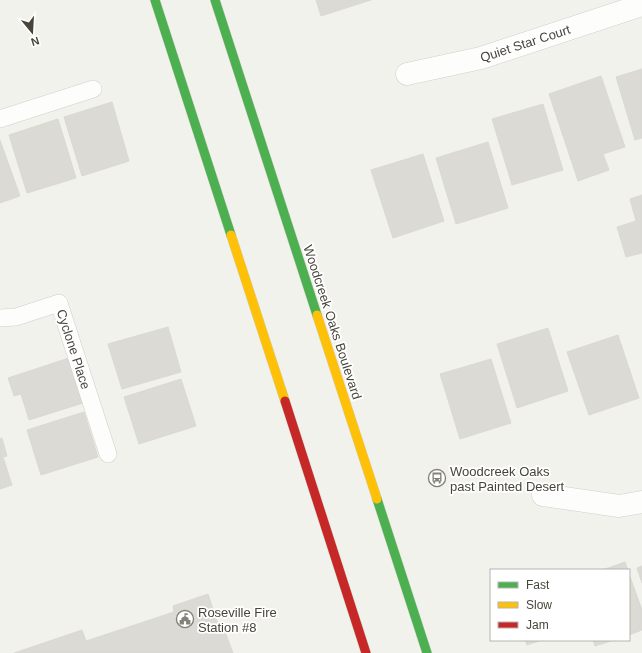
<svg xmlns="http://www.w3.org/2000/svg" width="642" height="653" viewBox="0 0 642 653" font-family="Arial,sans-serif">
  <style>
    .building { fill: #dbdad5; stroke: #dad9d3 }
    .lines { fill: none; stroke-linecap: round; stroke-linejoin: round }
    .lane-casing { stroke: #d0cfca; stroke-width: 18 }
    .street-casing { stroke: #d0cfca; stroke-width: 23 }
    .fast-casing { stroke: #d0cfc5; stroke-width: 10 }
    .slow-casing { stroke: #d0cfc5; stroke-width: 10 }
    .jam-casing { stroke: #d0cfc5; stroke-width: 10 }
    .lane { stroke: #fdfdfc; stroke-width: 17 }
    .street { stroke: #fdfdfc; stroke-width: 22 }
    .fast { stroke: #4caf50; stroke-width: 9 }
    .slow { stroke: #ffc107; stroke-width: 9 }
    .jam { stroke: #c62828; stroke-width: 9 }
    .labels { text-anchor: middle; stroke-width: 3.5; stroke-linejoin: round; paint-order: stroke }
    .street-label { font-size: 13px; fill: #474439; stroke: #fff }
    .poi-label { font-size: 13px; fill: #474439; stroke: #fff; text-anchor: start }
  </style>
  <rect width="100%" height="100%" fill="#f2f2ed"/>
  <g class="building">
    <path d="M316 0H371L321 16Z"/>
    <path d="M642 69V138L635 140 616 77Z"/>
    <path d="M601 76 625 147 603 154 609 170 578 181 549 94Z"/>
    <path d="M112 102 129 161 82 176 64 117Z"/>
    <path d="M543 104 563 170 512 185 492 119Z"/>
    <path d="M58 119 76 178 27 193 9 135Z"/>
    <path d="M0 140 20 196 0 203Z"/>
    <path d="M488 142 508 208 456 224 436 158Z"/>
    <path d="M423 154 444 221 393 238 371 170Z"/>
    <path d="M642 195V253L626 257 617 227 636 221 630 199Z"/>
    <path d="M168 327 181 372 122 389 108 344Z"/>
    <path d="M548 328 568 391 517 408 497 344Z"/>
    <path d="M618 335 639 398 589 415 567 352Z"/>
    <path d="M69 358 83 403 29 420 21 394 14 396 8 378Z"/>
    <path d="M491 359 511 423 460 439 440 374Z"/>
    <path d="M181 379 196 426 139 444 124 397Z"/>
    <path d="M84 412 98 457 41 475 27 430Z"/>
    <path d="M2 438 7 456 3 457 12 485 0 489V439Z"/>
    <path d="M625 562 628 570H602Z"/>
    <path d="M642 566V583L637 568Z"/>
    <path d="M629 574 642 610V630L629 635Z"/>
    <path d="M208 594 219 627 223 626 233 653H14L82 630 86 641 174 612 173 606Z"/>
    <path d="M525 640H542L527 645Z"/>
    <path d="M593 640H614L595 646Z"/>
  </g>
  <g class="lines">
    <g class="lane-casing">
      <g id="lane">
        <path d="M0 119 93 89"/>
        <path d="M0 318 16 317 59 303 108 454"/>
      </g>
    </g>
    <g class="street-casing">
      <g id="street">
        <path d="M407 74 481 58 642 5"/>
        <path d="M543 495 619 506 642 502"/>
      </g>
    </g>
    <g class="fast-casing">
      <g id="fast">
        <path d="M155 0 231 235"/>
        <path d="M215 0 317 315"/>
        <path d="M377 499 427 653"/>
      </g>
    </g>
    <g class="slow-casing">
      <g id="slow">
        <path d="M231 235 285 401"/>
        <path d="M317 315 377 499"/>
      </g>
    </g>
    <g class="jam-casing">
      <path id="jam" d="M285 401 366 653"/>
    </g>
    <use href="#lane" class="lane"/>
    <use href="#street" class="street"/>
    <use href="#fast" class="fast"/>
    <use href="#slow" class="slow"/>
    <use href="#jam" class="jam"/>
  </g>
  <defs>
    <g id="bus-ring" transform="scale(0.9)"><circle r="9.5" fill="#fff" stroke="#838178" stroke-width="1.5"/><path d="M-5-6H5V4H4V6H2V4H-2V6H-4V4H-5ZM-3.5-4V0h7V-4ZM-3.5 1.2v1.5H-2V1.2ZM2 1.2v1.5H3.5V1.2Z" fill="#838178"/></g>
    <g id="civic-ring" transform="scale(0.9)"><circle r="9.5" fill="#fff" stroke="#838178" stroke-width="1.5"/><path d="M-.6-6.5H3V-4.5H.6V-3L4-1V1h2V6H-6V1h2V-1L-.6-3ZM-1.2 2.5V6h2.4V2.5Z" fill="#838178"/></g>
  </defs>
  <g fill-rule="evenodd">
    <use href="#bus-ring" x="437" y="478"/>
    <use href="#civic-ring" x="185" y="619"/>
  </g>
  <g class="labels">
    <g class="street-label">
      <text transform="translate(525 43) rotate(-18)" y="5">Quiet Star Court</text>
      <text transform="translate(333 322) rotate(72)" y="5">Woodcreek Oaks Boulevard</text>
      <text transform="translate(74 349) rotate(72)" y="5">Cyclone Place</text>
    </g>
    <g class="poi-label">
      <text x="450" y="476">Woodcreek Oaks<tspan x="450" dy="15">past Painted Desert</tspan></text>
      <text x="198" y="617">Roseville Fire<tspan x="198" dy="15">Station #8</tspan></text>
    </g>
  </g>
  <rect x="490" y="569" width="140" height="72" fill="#ffffff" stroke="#b5b4b0"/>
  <rect x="498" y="582" width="20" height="6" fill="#4caf50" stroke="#b5b4b0"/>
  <text x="526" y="589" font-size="12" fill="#474439">Fast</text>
  <rect x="498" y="602" width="20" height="6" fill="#ffc107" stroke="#b5b4b0"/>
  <text x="526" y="609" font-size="12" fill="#474439">Slow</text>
  <rect x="498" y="622" width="20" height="6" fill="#c62828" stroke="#b5b4b0"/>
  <text x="526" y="629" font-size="12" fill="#474439">Jam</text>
  <g transform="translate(32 32) rotate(162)" stroke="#ffffff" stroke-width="3" paint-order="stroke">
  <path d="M0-3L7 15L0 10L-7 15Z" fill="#474439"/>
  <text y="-6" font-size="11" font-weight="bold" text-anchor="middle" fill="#474439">N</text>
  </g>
</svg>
